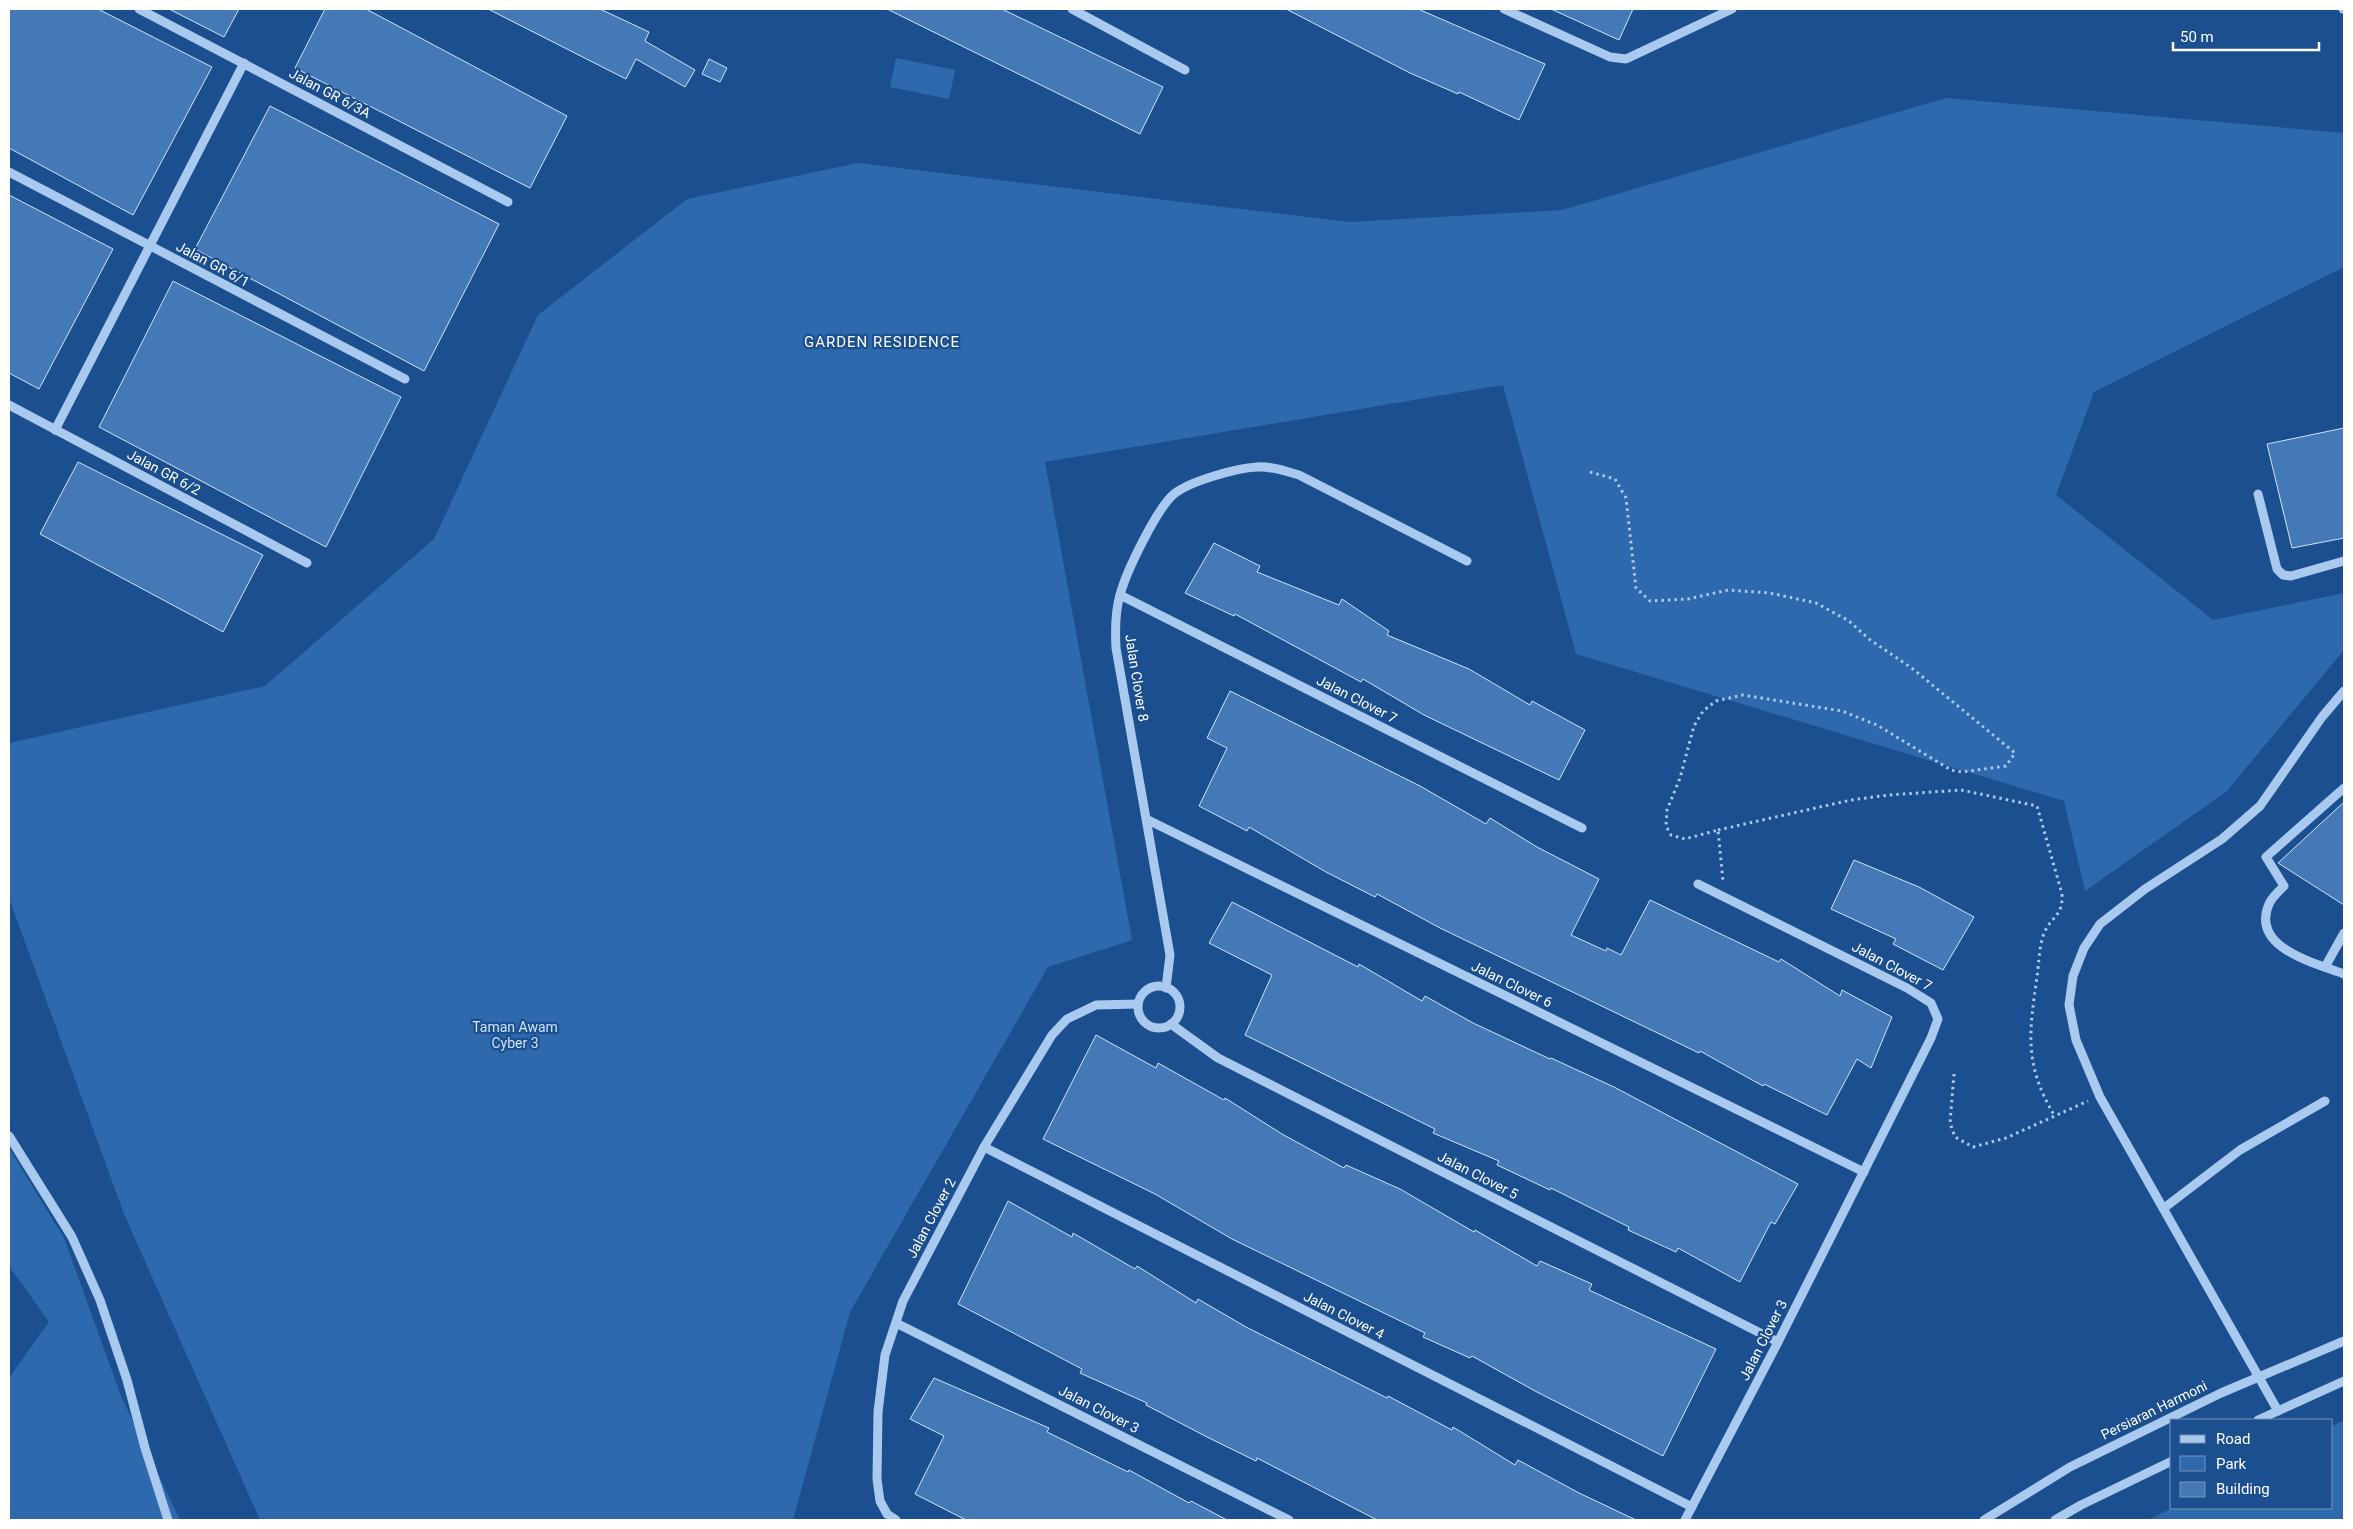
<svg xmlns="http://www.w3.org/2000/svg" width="2353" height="1529" viewBox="0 0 2353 1529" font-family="Roboto,sans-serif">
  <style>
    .green { fill: #2e69ad }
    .building { fill: #4478b7; stroke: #cfe3fa }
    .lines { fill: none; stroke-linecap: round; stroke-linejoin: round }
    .path { stroke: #a9c9ee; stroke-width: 3; stroke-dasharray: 2.5 4; stroke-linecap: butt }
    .minor { stroke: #a9c9ee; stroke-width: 9 }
    .labels { text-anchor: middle; stroke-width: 4.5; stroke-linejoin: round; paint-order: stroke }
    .street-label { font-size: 14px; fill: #fff; stroke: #1b4f8f }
    .park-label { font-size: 14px; fill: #cfe3fa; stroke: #1b4f8f }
    .neighbourhood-label { font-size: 15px; letter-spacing: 1px; fill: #fff; stroke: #1b4f8f }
  </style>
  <rect width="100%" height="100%" fill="#1b4f8f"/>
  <g class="green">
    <path d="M896 58 955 70 949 99 890 87Z"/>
    <path d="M1946 98 2344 133V267L2094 392 2056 495 2213 620 2344 593V650L2226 792 2085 891 2064 801 1576 654 1503 385 1045 462 1132 940 1048 967 850 1312 793 1520H260L124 1214 9 898V743L265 686 434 539 538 315 687 199 858 163 1350 222 1562 210Z"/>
    <path d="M9 1148 64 1238 121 1396 180 1520H9V1378L49 1322 9 1266Z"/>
    <path d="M2344 1420V1520H2148L2172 1508H2332V1426Z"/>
  </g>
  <g class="building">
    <path d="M9 9H98L212 67 133 215 9 148Z"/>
    <path d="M169 9H239L224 37Z"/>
    <path d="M325 9H366L567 116 530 188 295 68Z"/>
    <path d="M488 9H600L649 32 645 41 695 70 685 87 636 59 626 79Z"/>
    <path d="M887 9H1002L1163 87 1140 134Z"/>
    <path d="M1286 9H1418L1545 64 1519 120 1459 92 1458 94 1410 73Z"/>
    <path d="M1551 9H1633L1619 40Z"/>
    <path d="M709 59 727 68 720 82 702 74Z"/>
    <path d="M270 106 499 224 424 371 195 249Z"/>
    <path d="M9 195 113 249 39 389 9 373Z"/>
    <path d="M173 281 401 397 326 547 99 427Z"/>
    <path d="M2344 428V538L2292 548 2267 444Z"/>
    <path d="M78 462 263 555 223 632 40 534Z"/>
    <path d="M1214 543 1260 566 1257 572 1339 605 1342 599 1389 631 1387 635 1469 669 1530 705 1532 701 1585 730 1559 780 1424 715 1363 679 1361 682 1235 614 1234 616 1185 593Z"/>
    <path d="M1230 691 1420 786 1486 824 1490 818 1537 847 1599 879 1571 935 1606 951 1607 948 1621 955 1650 900 1779 962 1781 959 1840 996 1842 990 1892 1017 1871 1068 1857 1059 1827 1115 1764 1084 1763 1086 1700 1051 1699 1053 1440 928 1377 894 1375 897 1326 872 1249 827 1247 831 1199 806 1227 748 1207 738Z"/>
    <path d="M2344 802V905L2278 863Z"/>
    <path d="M1854 860 1919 887 1974 917 1943 970 1893 944 1896 939 1831 909Z"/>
    <path d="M1232 902 1358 967 1359 964 1422 1001 1425 996 1473 1023 1550 1059 1551 1058 1614 1087 1798 1184 1775 1224 1771 1222 1740 1282 1678 1248 1676 1252 1628 1230 1629 1227 1551 1188 1550 1190 1497 1165 1499 1161 1433 1133 1435 1129 1245 1035 1272 975 1209 943Z"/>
    <path d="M1096 1035 1156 1068 1158 1063 1224 1100 1225 1098 1282 1134 1344 1168 1346 1165 1400 1189 1474 1232 1475 1230 1537 1266 1540 1261 1592 1284 1589 1290 1716 1349 1663 1456 1535 1391 1472 1356 1470 1358 1423 1337 1425 1333 1232 1239 1155 1194 1043 1139Z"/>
    <path d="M1008 1201 1072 1237 1073 1233 1135 1269 1137 1266 1196 1303 1198 1299 1246 1327 1387 1398 1388 1396 1452 1430 1453 1427 1515 1465 1518 1460 1579 1493 1636 1520H1377L1257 1458 1256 1461 1207 1437 1146 1405 1147 1403 1080 1373 1082 1369 958 1304Z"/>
    <path d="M934 1378 1049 1428 1047 1432 1128 1472 1129 1470 1189 1503 1191 1501 1227 1520H966L915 1494 944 1436 910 1419Z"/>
  </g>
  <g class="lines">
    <g class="path">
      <path d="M1590 472 1615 479 1626 498 1636 588 1650 601 1688 599 1728 590 1770 593 1816 603 1849 621 1869 639 1913 669 2015 753 2006 766 1962 772 1951 770 1877 725 1842 711 1743 695 1716 701 1703 711 1694 726 1680 778 1667 810 1666 826 1671 835 1685 839 1718 830 1723 881"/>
      <path d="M1718 830 1851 800 1889 795 1961 790 2037 806 2062 894C2063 916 2053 915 2045 931 2039 944 2039 963 2037 977 2029 1033 2024 1064 2054 1115"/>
      <path d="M1954 1074 1950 1123 1955 1137 1973 1147 2006 1138 2088 1101"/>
    </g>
    <g class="minor">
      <path d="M139 9 508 202"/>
      <path d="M1072 9 1185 70"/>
      <path d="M1504 9 1610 57 1626 59 1732 9"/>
      <path d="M2343 9H2344"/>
      <path d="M9 172 405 379"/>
      <path d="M9 405 307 563"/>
      <path d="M55 430 244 63"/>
      <path d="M2258 494 2277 569 2283 575 2291 576 2344 561"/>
      <path d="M1120 595 1582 828"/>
      <path d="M2344 788 2266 857 2284 886C2279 891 2272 897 2269 904 2250 948 2315 963 2344 974"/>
      <path d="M1148 820 1864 1172"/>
      <path d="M2325 967 2344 933"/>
      <circle cx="1159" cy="1007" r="21"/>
      <path d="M1166 988 1170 955 1116 648C1115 630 1115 612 1120 595 1126 572 1157 508 1174 494 1190 481 1237 468 1257 467 1271 466 1285 471 1299 475L1467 561"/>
      <path d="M1171 1024 1218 1058 1778 1342"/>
      <path d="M9 1136 72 1237 100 1300 127 1380 145 1448 168 1520"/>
      <path d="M984 1147 1692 1507"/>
      <path d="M2164 1208 2240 1150 2325 1101"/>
      <path d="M896 1323 1289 1520"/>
      <path d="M2278 1411 2100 1097 2076 1040 2069 1005 2073 976 2084 948 2100 924 2145 889 2222 839 2260 806 2322 717 2344 691"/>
      <path d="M2258 1420 2344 1381"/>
      <path d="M896 1520 887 1514 880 1501 877 1479 878 1412 885 1355 903 1301 984 1147 1052 1035 1067 1019 1096 1005 1138 1004"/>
      <path d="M1685 1520 1778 1342 1931 1038 1938 1019 1931 1003 1907 988 1698 884"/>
      <path d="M1984 1520 2070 1467 2221 1393 2344 1341"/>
      <path d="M2055 1520 2081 1505 2172 1461"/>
    </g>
  </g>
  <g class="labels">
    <g class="street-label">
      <text transform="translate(330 93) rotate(28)" y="5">Jalan GR 6/3A</text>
      <text transform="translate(213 264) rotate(28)" y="5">Jalan GR 6/1</text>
      <text transform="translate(164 472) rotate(28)" y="5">Jalan GR 6/2</text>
      <text transform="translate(1137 678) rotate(81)" y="5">Jalan Clover 8</text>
      <text transform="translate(1357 699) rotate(27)" y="5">Jalan Clover 7</text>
      <text transform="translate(1892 966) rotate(28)" y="5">Jalan Clover 7</text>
      <text transform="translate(1512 984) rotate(26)" y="5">Jalan Clover 6</text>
      <text transform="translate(1478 1175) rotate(27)" y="5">Jalan Clover 5</text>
      <text transform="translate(931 1218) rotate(-62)" y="5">Jalan Clover 2</text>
      <text transform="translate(1344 1315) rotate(27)" y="5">Jalan Clover 4</text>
      <text transform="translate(1763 1340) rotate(-63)" y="5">Jalan Clover 3</text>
      <text transform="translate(1099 1409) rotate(27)" y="5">Jalan Clover 3</text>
      <text transform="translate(2154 1410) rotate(-26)" y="5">Persiaran Harmoni</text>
    </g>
    <g class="park-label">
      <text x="515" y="1032">Taman Awam<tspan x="515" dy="16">Cyber 3</tspan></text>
    </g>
    <g class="neighbourhood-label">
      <text x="882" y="347">GARDEN RESIDENCE</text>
    </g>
  </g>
  <rect width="2353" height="1529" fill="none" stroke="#ffffff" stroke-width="20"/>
  <rect x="2170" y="1419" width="162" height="90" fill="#1b4f8f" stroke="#7695bc"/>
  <rect x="2180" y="1435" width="25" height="8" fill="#a9c9ee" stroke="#7695bc"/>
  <text x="2216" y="1444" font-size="15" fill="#ffffff">Road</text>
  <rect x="2180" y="1456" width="25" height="15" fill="#2e69ad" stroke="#7695bc"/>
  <text x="2216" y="1469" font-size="15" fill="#ffffff">Park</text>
  <rect x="2180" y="1482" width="25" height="15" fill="#4478b7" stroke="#7695bc"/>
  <text x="2216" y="1494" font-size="15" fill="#ffffff">Building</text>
  <path d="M2173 42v8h146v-8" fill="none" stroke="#ffffff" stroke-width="2.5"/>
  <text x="2180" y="42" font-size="15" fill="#ffffff" stroke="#1b4f8f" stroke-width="4" paint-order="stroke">50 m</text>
</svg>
